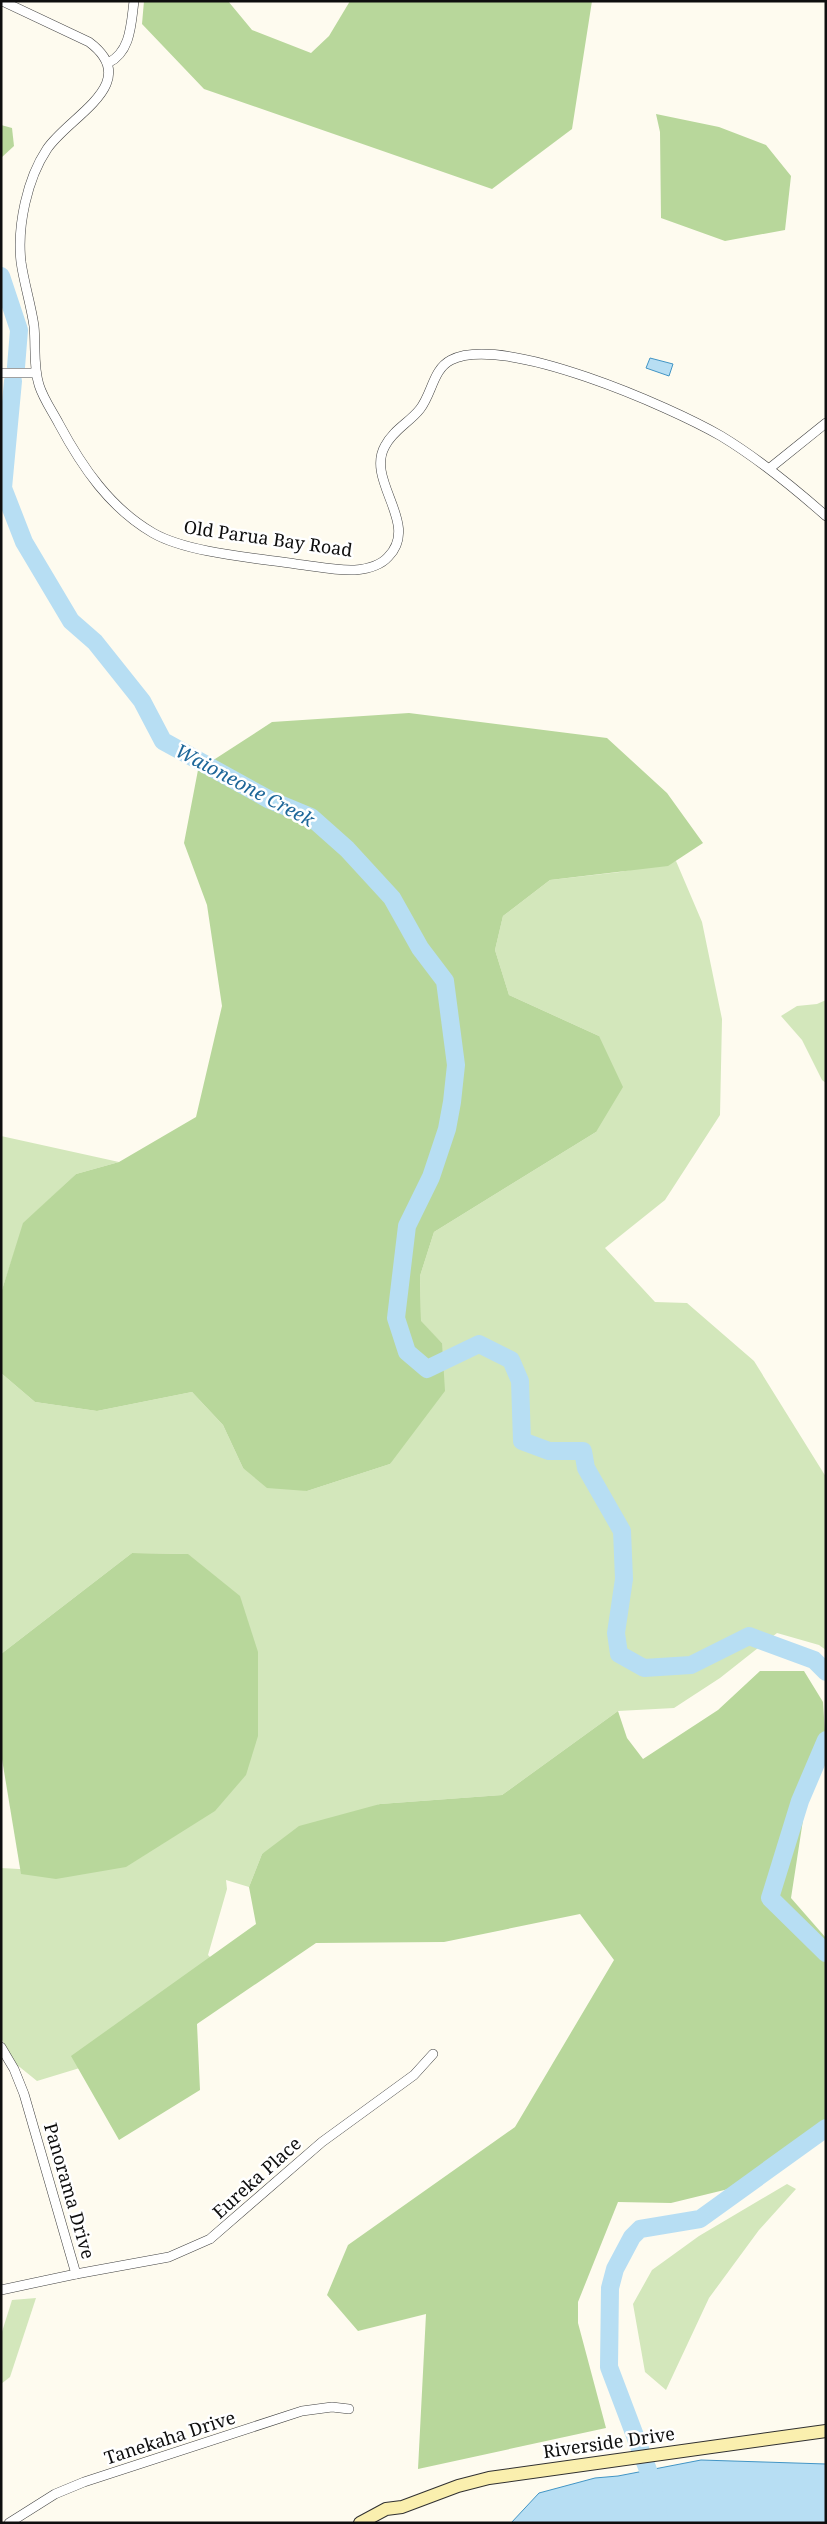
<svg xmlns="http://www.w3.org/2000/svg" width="827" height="2524" viewBox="0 0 827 2524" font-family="'Noto Serif',serif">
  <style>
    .green { fill: #d3e7bb }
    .forest { fill: #b8d79b }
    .water { fill: #b7def3; stroke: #4295c5 }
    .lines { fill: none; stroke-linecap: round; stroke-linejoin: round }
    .river { stroke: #b7def3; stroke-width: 18 }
    .street-casing { stroke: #414141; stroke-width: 10 }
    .secondary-casing { stroke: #303030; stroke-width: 14 }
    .street { stroke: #fff; stroke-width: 9 }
    .secondary { stroke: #faefae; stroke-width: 12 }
    .labels { text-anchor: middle; stroke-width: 5; stroke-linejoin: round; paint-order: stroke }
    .street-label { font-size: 18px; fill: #0e0e0e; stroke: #fff }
    .water-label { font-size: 19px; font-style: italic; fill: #1e6799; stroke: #fff }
  </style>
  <rect width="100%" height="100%" fill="#fefbef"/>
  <g class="green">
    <path d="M676 861 702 922 722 1019 720 1115 665 1200 605 1248 655 1302 687 1303 754 1361 826 1477V1650L819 1645 777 1633 720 1678 674 1708 618 1711 502 1795 380 1804 262 1854 249 1887 226 1880 227 1889 208 1955 240 1987 83 2067 37 2081 16 2064 1 2038V1868L37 1870 188 1554 132 1553 1 1654V1373L35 1402 97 1411 192 1392 223 1425 243 1468 307 1491 390 1464 442 1343 421 1322 420 1276 434 1232 596 1132 599 1036 509 995 495 950 503 916 550 880 620 872Z"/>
    <path d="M826 1000V1083L822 1080 802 1040 781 1016 797 1006 817 1004Z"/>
    <path d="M1 1136 119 1162 76 1174 24 1223 1 1293Z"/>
    <path d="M787 2184 796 2189 759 2230 709 2298 666 2390 645 2372 633 2304 652 2270 699 2236Z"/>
    <path d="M36 2298 10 2377 1 2384V2335L12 2300Z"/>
  </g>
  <g class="forest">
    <path d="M144 1H228L252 30 311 53 329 36 350 1H592L572 129 492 189 204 89 142 24Z"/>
    <path d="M656 114 719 127 766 145 791 176 785 230 725 241 661 218 660 132Z"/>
    <path d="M1 125 12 128 14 146 1 158Z"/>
    <path d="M409 713 607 738 667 793 703 843 668 866 550 880 503 916 495 950 509 995 599 1036 623 1087 596 1132 434 1232 420 1276 421 1321 442 1343 445 1391 390 1464 307 1491 267 1488 243 1468 223 1425 192 1392 97 1411 35 1402 1 1373V1293L23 1223 76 1174 119 1162 196 1117 222 1006 207 905 184 843 198 770 272 722Z"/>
    <path d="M132 1553 188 1554 240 1596 258 1652V1736L246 1775 215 1811 126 1867 56 1879 21 1874 1 1753V1654Z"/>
    <path d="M760 1671H804L823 1702 826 1748 805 1807 791 1898 826 1938V2120L753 2183 671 2203 618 2202 578 2302V2323L606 2428 418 2469 426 2314 358 2331 327 2295 348 2245 515 2127 614 1960 580 1914 444 1942 316 1943 197 2024 200 2090 119 2140 71 2056 256 1924 249 1887 262 1854 299 1826 380 1804 502 1795 618 1711 627 1738 643 1759 718 1710Z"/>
  </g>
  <g class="water">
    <path d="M650 358 673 364 669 376 646 368Z"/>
    <path d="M701 2460 826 2464V2523H511L539 2493 595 2478 618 2476Z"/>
  </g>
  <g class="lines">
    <g class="river">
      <path d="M1 276 19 330 16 367"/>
      <path d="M13 381 3 488 24 542 71 621 95 642 142 701 163 741 270 800 311 817 347 849 392 898 420 948 445 981 456 1065 452 1102 447 1129 431 1177 407 1226 396 1318 407 1352 427 1369 479 1344 511 1360 520 1381 522 1441 549 1451H583L586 1468 622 1531 624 1579 616 1633 619 1654 644 1668 691 1665 749 1636 814 1660 826 1672"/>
      <path d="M826 1740 800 1801 770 1898 826 1953"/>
      <path d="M659 2523 657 2504 648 2470 609 2367 610 2288 615 2269 632 2237 640 2229 700 2219 826 2128"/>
    </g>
    <g class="street-casing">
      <g id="street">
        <path d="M2 1 89 42C144 83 69 116 47 149 27 179 17 226 21 262 24 283 31 305 34 326 36 346 33 366 39 385 43 398 52 411 59 424 82 467 110 508 153 533 188 553 256 558 296 564 315 566 335 571 355 570 366 569 380 566 388 557 421 524 365 481 385 446 393 430 410 422 420 409 432 394 433 369 451 360 503 333 671 407 721 436 759 459 792 486 826 516"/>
        <path d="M108 63C131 52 131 24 134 1"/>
        <path d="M1 373H36"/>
        <path d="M770 468 826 423"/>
        <path d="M1 2047 14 2069 24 2094 76 2274 1 2290"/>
        <path d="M76 2274 169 2257 210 2239 322 2142 414 2075 433 2054"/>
        <path d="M9 2523 55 2494 84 2482 302 2411 332 2407 349 2409"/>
      </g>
    </g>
    <g class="secondary-casing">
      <path id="secondary" d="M360 2523 386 2509 402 2507 458 2486 489 2478 826 2431"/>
    </g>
    <use href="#street" class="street"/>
    <use href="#secondary" class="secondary"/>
  </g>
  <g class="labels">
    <g class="street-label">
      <text transform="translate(268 539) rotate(8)" y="6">Old Parua Bay Road</text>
      <text transform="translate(257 2178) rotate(-42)" y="6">Eureka Place</text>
      <text transform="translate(69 2191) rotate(74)" y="6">Panorama Drive</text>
      <text transform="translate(170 2438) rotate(-18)" y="6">Tanekaha Drive</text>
      <text transform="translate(609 2443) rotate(-8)" y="6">Riverside Drive</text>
    </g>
    <g class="water-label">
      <text transform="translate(245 785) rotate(28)" y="7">Waioneone Creek</text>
    </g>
  </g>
  <rect width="827" height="2524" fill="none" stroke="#0e0e0e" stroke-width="5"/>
</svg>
